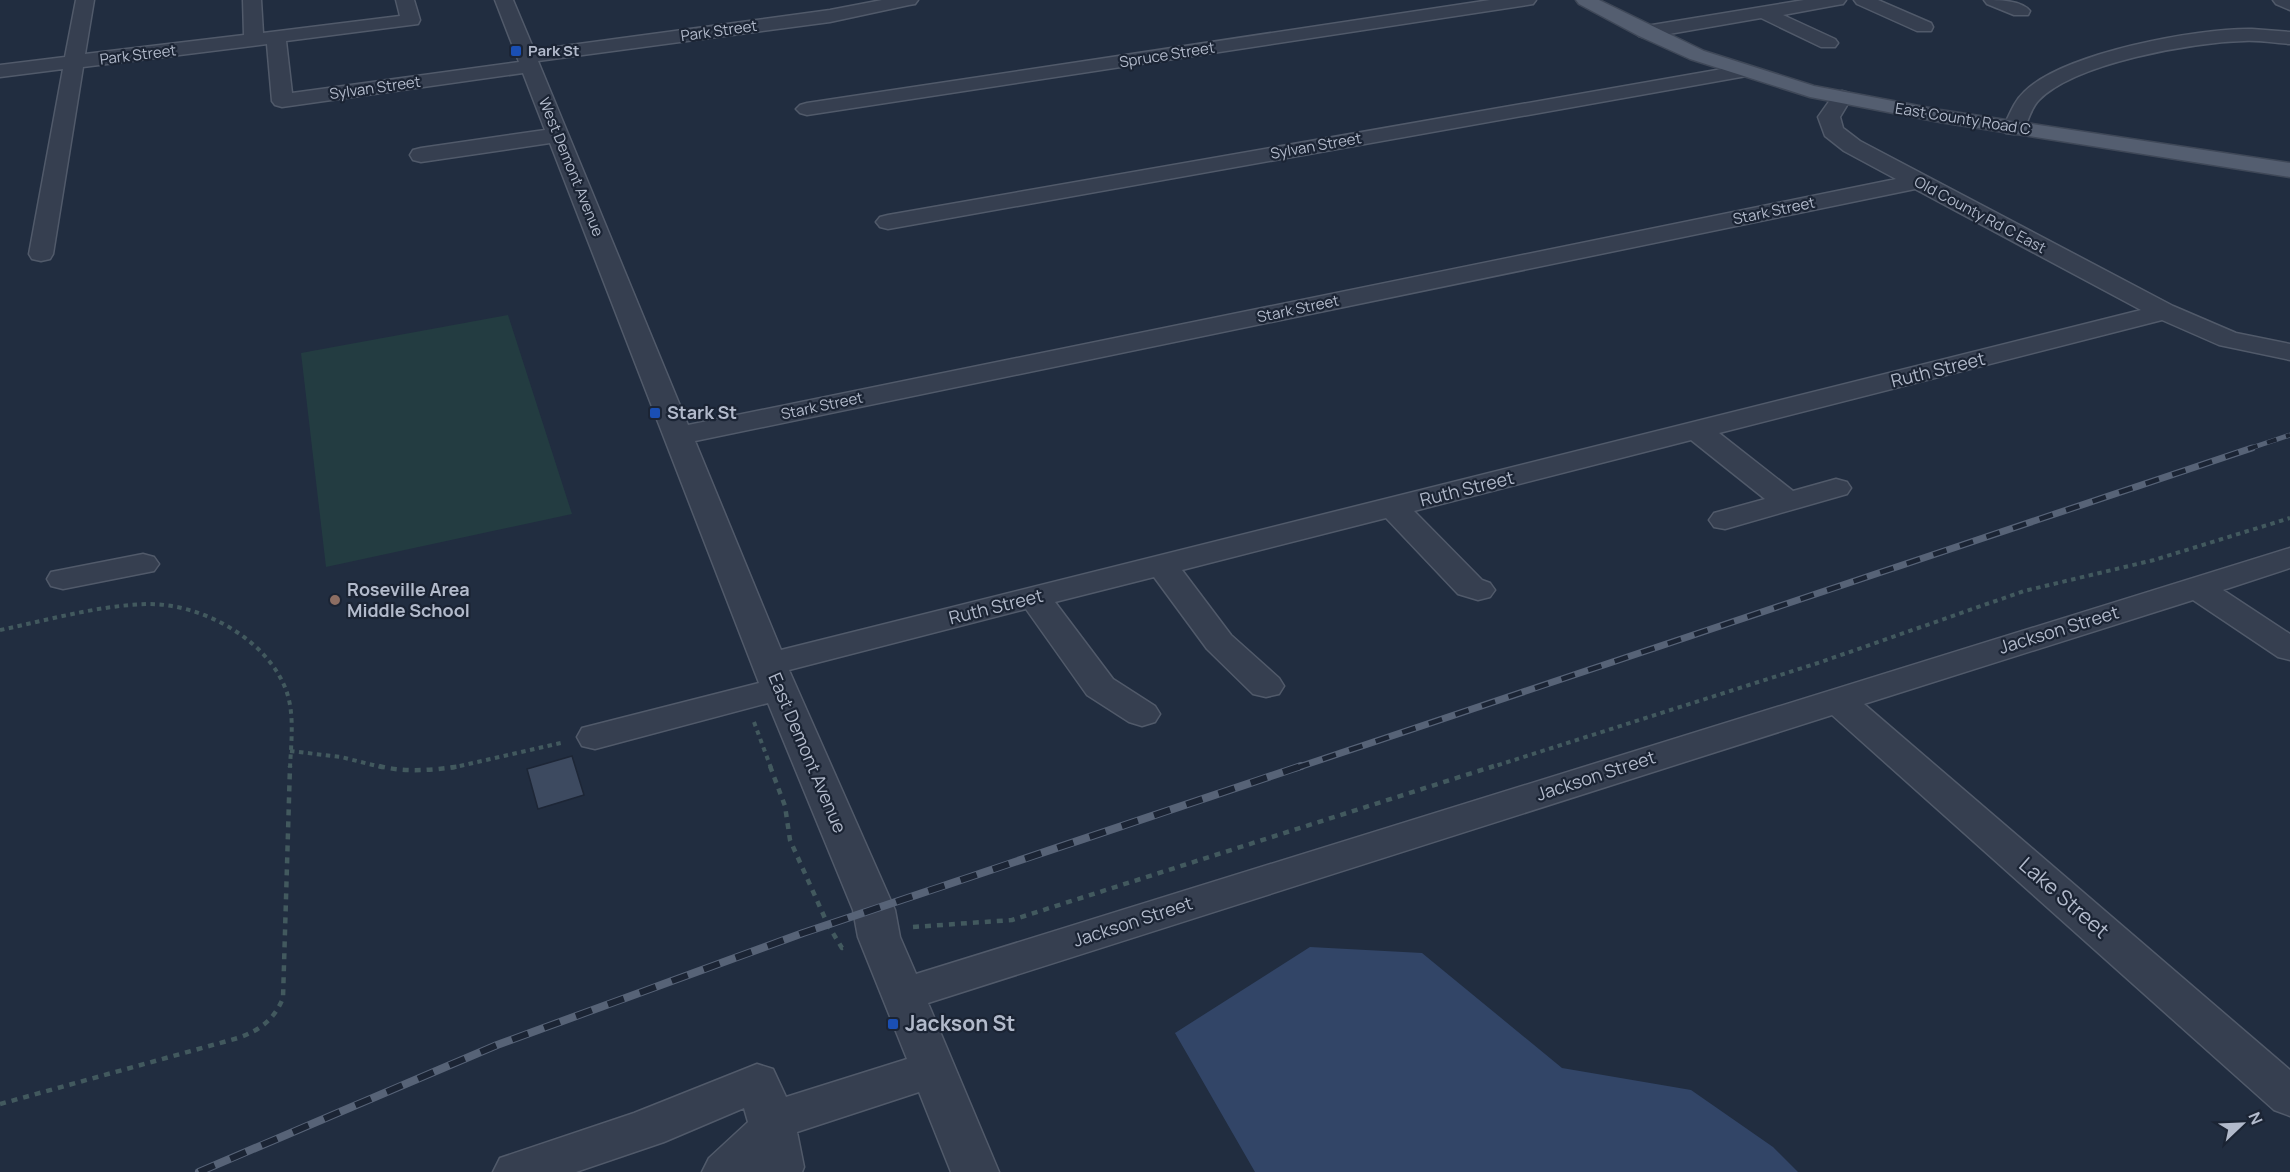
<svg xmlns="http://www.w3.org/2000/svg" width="2290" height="1172" viewBox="0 0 2290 1172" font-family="Manrope,sans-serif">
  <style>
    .green { fill: #233c41 }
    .water { fill: #324567 }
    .building { fill: #3d4a60; stroke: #1d2636; stroke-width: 1.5 }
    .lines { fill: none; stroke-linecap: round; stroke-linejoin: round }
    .minor-casing { stroke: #515a6a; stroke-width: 3 }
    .major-casing { stroke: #3f4858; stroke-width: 3 }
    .path-far1 { stroke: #42595e; stroke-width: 4; stroke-dasharray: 4.5 4.5; stroke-linecap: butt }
    .path { stroke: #42595e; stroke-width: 4.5; stroke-dasharray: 6 6; stroke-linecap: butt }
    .minor { fill: #363f50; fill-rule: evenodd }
    .major { fill: #545e70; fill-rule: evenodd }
    .rail-far2-casing { stroke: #576377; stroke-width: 5 }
    .rail-far1-casing { stroke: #576377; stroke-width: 7 }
    .rail-casing { stroke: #576377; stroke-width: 8 }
    .rail-far2 { stroke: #1b2434; stroke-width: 4; stroke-dasharray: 10; stroke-linecap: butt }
    .rail-far1 { stroke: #1b2434; stroke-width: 4.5; stroke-dasharray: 14; stroke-linecap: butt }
    .rail { stroke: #1b2434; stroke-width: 6; stroke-dasharray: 17; stroke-linecap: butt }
    .transit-dot { fill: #1a4fb4; stroke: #1b2434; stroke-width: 2 }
    .education-dot { fill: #8d6e63; stroke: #1b2434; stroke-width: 2 }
    .labels { text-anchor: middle; stroke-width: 4.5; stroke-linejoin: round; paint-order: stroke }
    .far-street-label { font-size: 15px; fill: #b2bacb; stroke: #1b2434 }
    .far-poi-label { font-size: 15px; font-weight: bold; fill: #b2bacb; stroke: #1b2434; text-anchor: start }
    .street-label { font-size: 18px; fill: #b2bacb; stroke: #1b2434 }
    .poi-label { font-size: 18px; font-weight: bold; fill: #b2bacb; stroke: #1b2434; text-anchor: start }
    .near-street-label { font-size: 21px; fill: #b2bacb; stroke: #1b2434 }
    .near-poi-label { font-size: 21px; font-weight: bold; fill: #b2bacb; stroke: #1b2434; text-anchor: start }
  </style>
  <rect width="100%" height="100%" fill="#212d40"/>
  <path class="green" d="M508 315 572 514 326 567 301 353Z"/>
  <path class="water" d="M1310 947 1422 953 1562 1068 1691 1090 1773 1147 1798 1172H1255L1175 1033Z"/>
  <path class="building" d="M572 756 584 795 538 809 527 769Z"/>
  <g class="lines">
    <g class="minor-casing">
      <g id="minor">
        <path d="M76 0H94L85 54 244 35 243 0H261L263 33 400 16 396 0H414L420 20 418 24 286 41 292 93 519 62 495 0H513L534 50 830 10 882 0H918L915 4 909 5 830 22 538 61 688 425 1896 179 1844 151 1825 136 1818 117 1835 93 1842 91 1849 93 1852 97 1840 117 1843 128 1860 141 2173 306 2236 333 2290 344V360L2219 345 2162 320 1719 433 1793 491 1836 479 1847 482 1851 488 1847 494 1725 529 1714 527 1709 520 1714 513 1765 499 1691 440 1414 511 1482 580 1490 583 1495 590 1490 597 1478 600 1458 594 1386 518 1182 570 1231 635 1279 678 1284 686 1279 694 1266 697 1253 694 1207 649 1154 577 1055 602 1113 679 1155 706 1160 714 1155 722 1142 726 1129 722 1087 695 1026 609 789 670 895 910 900 937 916 974 2290 548V568L2223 590 2290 634V660L2278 657 2193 600 1864 704 2290 1070V1116L2274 1110 1832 715 928 1003 999 1172H951L919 1092 797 1132 804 1167 802 1172H702L709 1158 748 1122 744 1108 664 1142 576 1172H493L500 1158 634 1113 757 1064 773 1069 786 1097 907 1059 858 937 853 910 768 703 595 749 582 746 577 737 582 728 759 683 550 143 421 162 413 160 410 155 413 150 421 148 545 130 523 73 282 107 275 105 272 101 267 44 83 67 53 254 50 259 41 261 32 259 29 254 63 69 0 77V65L65 57ZM1915 189 2141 310 781 650 695 441Z"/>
        <path d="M1490 0H1536L1533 4 1527 5 807 115 800 113 796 109 800 105 807 103Z"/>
        <path d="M1804 0H1846L1843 4 1837 5 1783 15 1835 39 1838 43 1835 47H1821L1761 18 1646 38 1639 36 1636 32 1639 28 1646 26Z"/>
        <path d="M1854 0H1878L1931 23 1933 27 1931 31H1917L1857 4Z"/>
        <path d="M1984 0C1999 0 2021 0 2030 11L2028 15H2014L1987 4Z"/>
        <path d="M2273 0H2290V10L2276 4Z"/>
        <path d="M2252 29 2290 32V44C2275 43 2259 40 2244 41 2193 42 2075 63 2039 100 2030 109 2028 123 2022 133L2014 134 2006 133 2003 128C2009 116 2014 101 2024 92 2063 53 2197 28 2252 29Z"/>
        <path d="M1745 65 1752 67 1755 71 1752 75 888 229 880 227 876 222 880 217 888 215Z"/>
        <path d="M143 554 154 557 159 564 154 571 63 589 51 586 47 579 51 572Z"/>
      </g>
    </g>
    <g class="major-casing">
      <path id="major" d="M1576 0H1599L1704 51 1814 86 1940 110 2290 163V177L1940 122 1810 97 1690 59 1639 36 1579 4Z"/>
    </g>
    <g class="path-far1">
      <path d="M0 630C49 620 99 605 149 604 202 604 267 639 286 690 295 714 291 743 290 768"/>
      <path d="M754 722 771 768"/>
      <path d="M290 751 341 757 385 768"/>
      <path d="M451 768 565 742"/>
      <path d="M1489 768 1821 662 2024 591 2154 560 2290 518"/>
    </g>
    <g class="path">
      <path d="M379 766C407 773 433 770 462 766"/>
      <path d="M770 766 785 806 790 840 828 925 842 948 846 947"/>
      <path d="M913 927 1012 920 1494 766"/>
      <path d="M0 1104 238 1038C260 1030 274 1020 283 998L290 766"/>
    </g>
    <use href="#minor" class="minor"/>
    <use href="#major" class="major"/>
    <g class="rail-far2-casing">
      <path id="rail-far2" d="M2248 449 2290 435"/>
    </g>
    <g class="rail-far1-casing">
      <path id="rail-far1" d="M1296 768 2252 448"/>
    </g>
    <g class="rail-casing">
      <path id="rail" d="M199 1172 497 1045 803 933 1301 766"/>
    </g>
    <use href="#rail-far2" class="rail-far2"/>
    <use href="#rail-far1" class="rail-far1"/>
    <use href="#rail" class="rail"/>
  </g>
  <g class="transit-dot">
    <rect x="510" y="45" width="12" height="12" rx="3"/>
    <rect x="649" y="407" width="12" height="12" rx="3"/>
    <rect x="887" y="1018" width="12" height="12" rx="3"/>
  </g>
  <circle class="education-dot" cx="335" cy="600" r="6"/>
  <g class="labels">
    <g class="far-street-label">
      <text transform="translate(719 31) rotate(-8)" y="5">Park Street</text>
      <text transform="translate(138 55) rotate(-7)" y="5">Park Street</text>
      <text transform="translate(1167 55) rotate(-9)" y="5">Spruce Street</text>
      <text transform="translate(375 88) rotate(-8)" y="5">Sylvan Street</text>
      <text transform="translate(1963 119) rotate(9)" y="5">East County Road C</text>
      <text transform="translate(1316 146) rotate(-10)" y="5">Sylvan Street</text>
      <text transform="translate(571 167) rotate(68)" y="5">West Demont Avenue</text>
      <text transform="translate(1774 211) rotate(-12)" y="5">Stark Street</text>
      <text transform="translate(1980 215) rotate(28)" y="5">Old County Rd C East</text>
      <text transform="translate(1298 309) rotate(-12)" y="5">Stark Street</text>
      <text transform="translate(822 406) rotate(-12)" y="5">Stark Street</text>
    </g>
    <g class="far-poi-label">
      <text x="528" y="56">Park St</text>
    </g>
    <g class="street-label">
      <text transform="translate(1938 370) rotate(-14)" y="6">Ruth Street</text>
      <text transform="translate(1467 489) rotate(-14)" y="6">Ruth Street</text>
      <text transform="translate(996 607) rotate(-14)" y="6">Ruth Street</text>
      <text transform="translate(2059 630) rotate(-17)" y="6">Jackson Street</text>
      <text transform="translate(807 753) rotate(67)" y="6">East Demont Avenue</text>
      <text transform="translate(1596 776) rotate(-18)" y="6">Jackson Street</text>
      <text transform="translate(1133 922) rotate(-18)" y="6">Jackson Street</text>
    </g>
    <g class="poi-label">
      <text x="667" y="419">Stark St</text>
      <text x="347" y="596">Roseville Area<tspan x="347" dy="21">Middle School</tspan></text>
    </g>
    <g class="near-street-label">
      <text transform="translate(2064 898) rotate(41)" y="7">Lake Street</text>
    </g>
    <g class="near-poi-label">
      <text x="905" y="1031">Jackson St</text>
    </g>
  </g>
  <g transform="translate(2242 1124) rotate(67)" stroke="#1b2434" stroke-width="4.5" paint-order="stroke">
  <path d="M0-4.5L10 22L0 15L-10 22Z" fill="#b2bacb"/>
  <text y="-9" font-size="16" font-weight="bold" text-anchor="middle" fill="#b2bacb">N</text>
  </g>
</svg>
